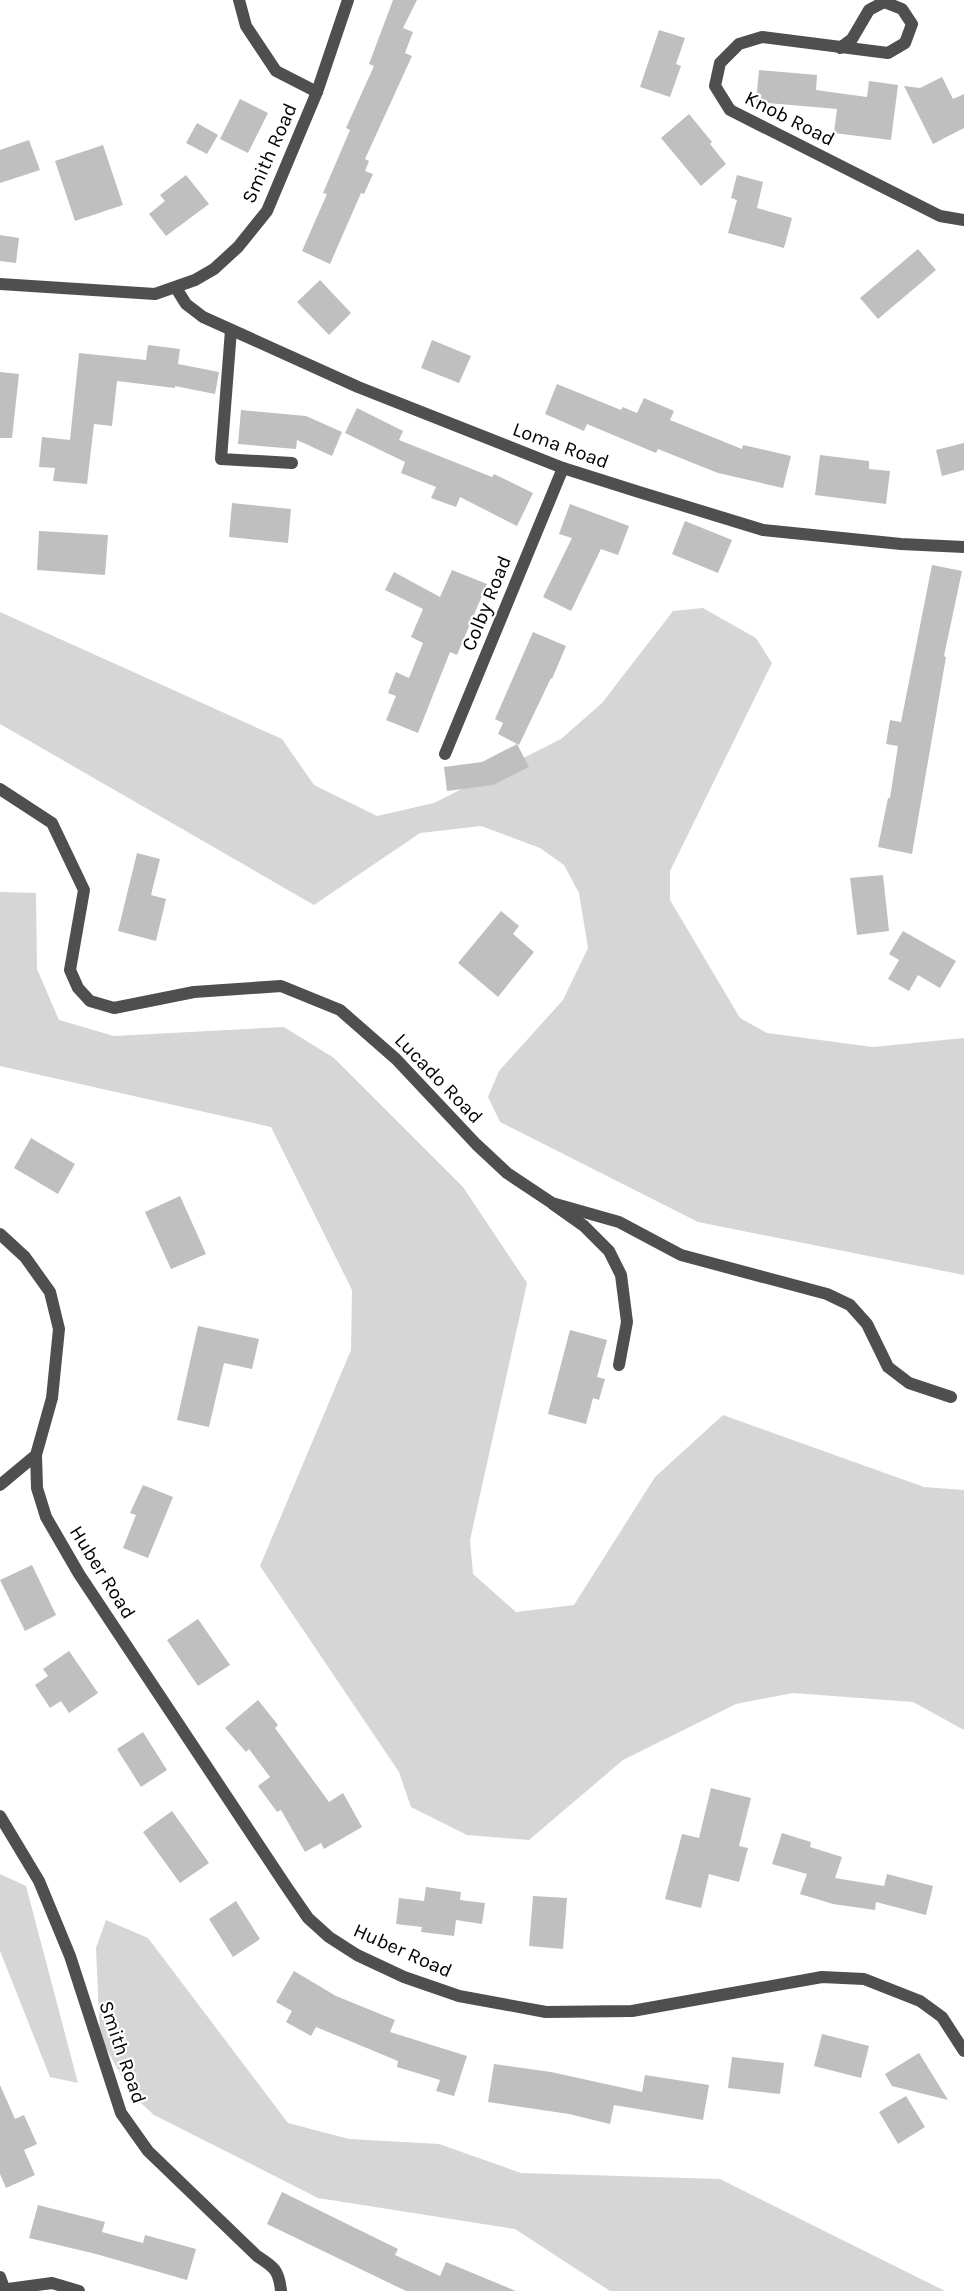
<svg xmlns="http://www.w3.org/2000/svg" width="964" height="2291" viewBox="0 0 964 2291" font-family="Karla,sans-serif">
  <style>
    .green { fill: #d6d6d6 }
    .building { fill: #bfbfbf }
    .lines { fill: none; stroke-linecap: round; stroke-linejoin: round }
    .service { stroke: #4f4f4f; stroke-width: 12 }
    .minor { stroke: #4f4f4f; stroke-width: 12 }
    .tertiary { stroke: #4f4f4f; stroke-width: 12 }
    .labels { text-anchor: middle; stroke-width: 4.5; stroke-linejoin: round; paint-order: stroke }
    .street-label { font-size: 20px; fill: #000; stroke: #fff }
  </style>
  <rect width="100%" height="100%" fill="#fff"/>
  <g class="green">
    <path d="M703 608 756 638 772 663 670 871V900L740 1018 767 1033 873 1047 964 1038V1275L698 1222 500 1122 488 1097 499 1071 563 1000 588 948 579 893 564 865 540 848 481 826 420 833 314 905 0 724V612L282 739 314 785 377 816 434 803 561 739 602 703 673 611Z"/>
    <path d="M0 892 36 893 37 969 59 1020 114 1036 284 1027 334 1058 463 1187 527 1283 470 1540 473 1574 516 1612 574 1605 655 1477 723 1415 924 1487 964 1490V1730L913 1702 793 1693 736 1704 623 1760 529 1840 467 1835 411 1807 399 1772 260 1566 351 1350 352 1290 271 1127 0 1066Z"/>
    <path d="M0 1874 26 1886 78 2083 50 2077 0 1951Z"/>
    <path d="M106 1920 148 1938 288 2123 349 2139 439 2144 521 2173 720 2179 945 2291H610L515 2229 318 2198 154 2115 132 2095 100 2037 96 1948Z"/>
  </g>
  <g class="building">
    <path d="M393 0H417L403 28 413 32 405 53 412 56 365 159 369 161 365 171 373 174 364 194 361 193 330 264 302 251 327 194 323 193 350 130 346 128 374 66 369 64Z"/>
    <path d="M659 30 685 38 676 64 681 66 670 97 640 87Z"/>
    <path d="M759 70 817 75 816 90 867 97 869 81 898 85 891 140 834 133 837 109 756 102Z"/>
    <path d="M942 77 953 99 964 94V128L933 144 904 86 920 88Z"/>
    <path d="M240 99 268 113 248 153 220 139Z"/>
    <path d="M689 114 712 142 710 144 726 164 701 186 661 138Z"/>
    <path d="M197 123 218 135 207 154 186 143Z"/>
    <path d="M29 140 40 170 0 183V150Z"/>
    <path d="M103 145 123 205 75 221 55 161Z"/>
    <path d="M186 175 209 204 166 236 149 214 165 201 160 195Z"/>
    <path d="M737 175 763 182 757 208 792 218 784 248 728 233 737 200 731 198Z"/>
    <path d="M0 235 19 238 16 263 0 261Z"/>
    <path d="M918 249 936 270 878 319 860 298Z"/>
    <path d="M320 280 351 313 329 335 297 302Z"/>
    <path d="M432 340 471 356 459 383 421 368Z"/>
    <path d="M148 345 180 349 178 364 219 372 215 394 175 386V388L117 381 112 426 94 424 87 484 53 481 55 468 39 467 42 437 70 440 79 353 146 360Z"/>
    <path d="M0 372 19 374 12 438H0Z"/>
    <path d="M557 384 621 410 623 407 637 413 644 398 674 411 670 420 742 449 743 445 791 456 783 488 718 473 658 449 656 453 587 424 584 431 545 414Z"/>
    <path d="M357 408 403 431 399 440 492 477 494 474 533 493 517 526 460 497 456 507 431 498 436 487 401 473 405 462 345 433Z"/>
    <path d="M241 410 306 416 342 432 332 456 297 440 296 449 238 444Z"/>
    <path d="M964 443V470L942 476 936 450Z"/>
    <path d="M820 455 869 461V469L890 471 886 504 815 495Z"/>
    <path d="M232 503 291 509 288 543 229 537Z"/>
    <path d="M570 504 629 526 618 555 601 549 571 611 543 597 572 538 559 534Z"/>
    <path d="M685 521 732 540 718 573 672 554Z"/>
    <path d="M39 531 108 535 105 575 37 570Z"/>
    <path d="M932 565 962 571 944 656 946 657 912 854 878 847 888 798H890L898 746 886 744 890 720 901 722Z"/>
    <path d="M452 570 487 584 457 655 450 652 418 733 386 720 396 696 388 693 396 672 409 678 423 643 411 637 423 609 385 590 394 572 440 597Z"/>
    <path d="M533 632 566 646 552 679 551 678 519 745 498 734 503 723 495 719Z"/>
    <path d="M517 744 529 767 493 785 447 791 444 767 482 762Z"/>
    <path d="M137 853 160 859 151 895 166 899 156 941 118 931Z"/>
    <path d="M883 875 889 931 857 935 850 878Z"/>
    <path d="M501 911 519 926 513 934 534 952 498 997 458 963Z"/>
    <path d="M903 931 956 961 940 988 918 975 909 991 888 979 899 960 889 954Z"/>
    <path d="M31 1138 75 1164 58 1194 14 1168Z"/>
    <path d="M180 1196 206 1254 171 1269 145 1212Z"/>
    <path d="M198 1326 259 1339 252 1369 224 1363 209 1427 177 1420Z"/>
    <path d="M570 1330 607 1340 597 1377 605 1379 599 1400 593 1398 586 1424 548 1414Z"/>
    <path d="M143 1485 173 1497 148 1558 123 1548 136 1515 130 1513Z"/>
    <path d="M32 1565 56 1615 25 1631 0 1580Z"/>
    <path d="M198 1619 230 1665 198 1686 167 1640Z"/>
    <path d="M69 1651 98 1693 69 1713 61 1701 50 1708 35 1685 48 1676 43 1669Z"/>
    <path d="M258 1700 278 1725 275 1728 329 1802 343 1793 362 1827 324 1849 321 1843 305 1852 281 1810 277 1812 258 1786 270 1777 249 1749 246 1752 225 1728Z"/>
    <path d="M143 1732 167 1770 141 1787 117 1749Z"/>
    <path d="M711 1788 751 1798 739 1846 748 1848 739 1882 709 1874 701 1908 665 1899 682 1834 699 1838Z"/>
    <path d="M172 1811 209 1863 180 1883 143 1832Z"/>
    <path d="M782 1833 811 1842 810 1847 842 1857 835 1878 884 1886 887 1874 933 1886 926 1915 876 1902 875 1910 833 1904 800 1894 807 1874 772 1864Z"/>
    <path d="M426 1887 461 1892 460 1900 485 1903 482 1924 456 1920 454 1936 421 1932 422 1927 396 1924 399 1898 424 1901Z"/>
    <path d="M533 1896 567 1898 563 1949 529 1946Z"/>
    <path d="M236 1901 260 1939 233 1957 209 1919Z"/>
    <path d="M294 1971 336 1996 395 2020 390 2032 467 2056 454 2096 436 2091 440 2080 397 2067 398 2061 316 2027 311 2036 286 2022 292 2011 276 2002Z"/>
    <path d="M822 2034 869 2046 861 2078 814 2066Z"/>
    <path d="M919 2053 948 2100 892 2086 885 2074Z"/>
    <path d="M732 2057 784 2063 780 2094 728 2088Z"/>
    <path d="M494 2064 551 2072 642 2092 645 2075 709 2085 703 2120 614 2105 610 2124 569 2114 488 2102Z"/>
    <path d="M0 2085 15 2119 24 2115 37 2144 24 2150 35 2175 6 2188 0 2174Z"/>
    <path d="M906 2096 925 2127 898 2144 879 2112Z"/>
    <path d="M282 2192 398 2249 395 2255 440 2276 446 2262 516 2291H406L267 2224Z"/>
    <path d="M38 2205 105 2222 102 2232 143 2243 145 2235 196 2249 187 2280 96 2254 29 2238Z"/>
  </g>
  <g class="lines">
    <g class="service">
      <path d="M231 330 221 459 292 463"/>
      <path d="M553 1204 584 1226 609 1251 621 1275 627 1322 619 1365"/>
    </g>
    <g class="minor">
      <path d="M239 0 246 26 276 71 317 92"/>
      <path d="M840 48 852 39 869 10 884 2 902 9 912 24 905 43 888 53 762 37 739 44 720 63 715 86 730 110 940 216 964 220"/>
      <path d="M176 288 186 304 203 317 358 387 563 468 639 492 763 530 901 544 964 547"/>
      <path d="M445 754 563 468"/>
      <path d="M0 789 52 823 84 890 70 970 78 988 90 1001 114 1008 194 992 281 986 340 1010 396 1059 476 1144 507 1173 552 1203 619 1222 681 1255 827 1294 850 1305 867 1324 888 1367 909 1383 951 1397"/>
      <path d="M36 1455 37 1488 46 1517 79 1574 286 1886 308 1918 329 1937 357 1955 404 1977 459 1996 546 2012 632 2011 822 1977 864 1979 920 2001 942 2017 964 2051"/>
      <path d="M0 2277 4 2288"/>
    </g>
    <g class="tertiary">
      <path d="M0 284 155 294 195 280 214 269 238 247 267 211 317 92 348 0"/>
      <path d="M0 1234 25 1257 50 1292 59 1329 52 1398 36 1455 0 1485"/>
      <path d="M0 1816 39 1881 70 1956 121 2113 148 2151 257 2256C274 2267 279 2270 281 2291"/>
      <path d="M0 2290 52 2283 79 2291"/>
    </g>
  </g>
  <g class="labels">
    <g class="street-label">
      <text transform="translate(790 118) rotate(27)" y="7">Knob Road</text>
      <text transform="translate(269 153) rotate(-66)" y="7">Smith Road</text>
      <text transform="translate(561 445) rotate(20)" y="7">Loma Road</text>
      <text transform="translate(486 603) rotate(-68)" y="7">Colby Road</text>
      <text transform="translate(439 1078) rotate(46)" y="7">Lucado Road</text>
      <text transform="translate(103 1572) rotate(58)" y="7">Huber Road</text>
      <text transform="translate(403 1950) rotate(24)" y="7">Huber Road</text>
      <text transform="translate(123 2052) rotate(71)" y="7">Smith Road</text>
    </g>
  </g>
</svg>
